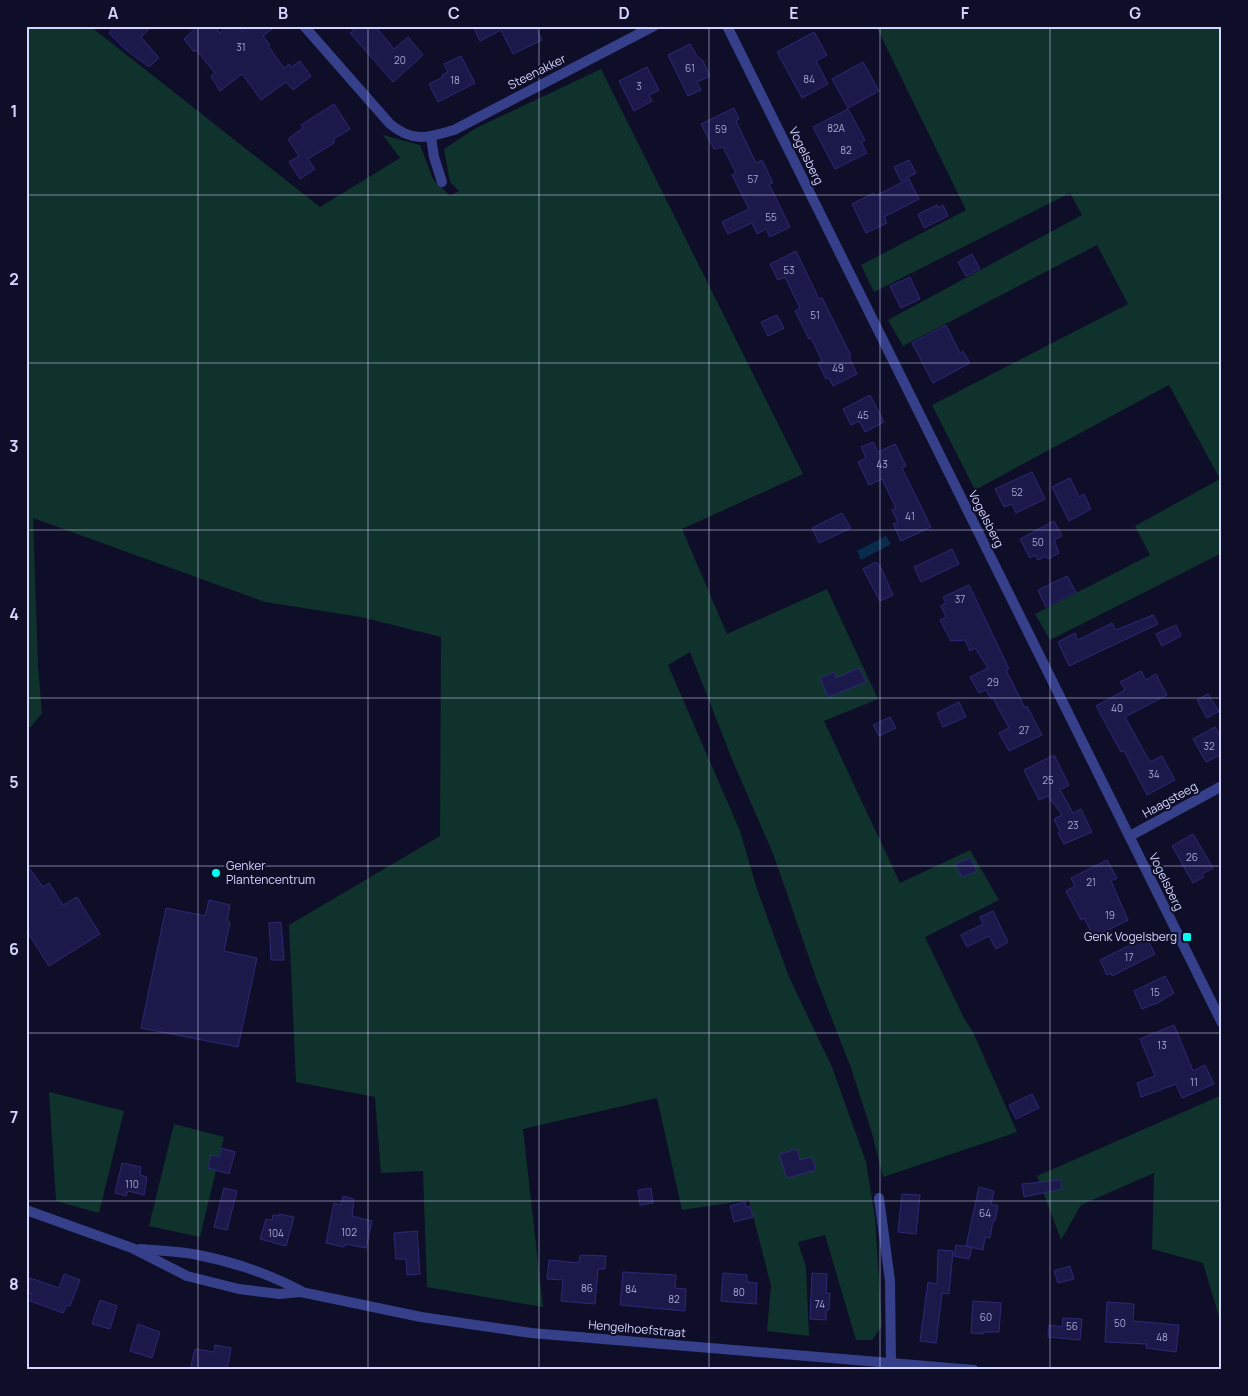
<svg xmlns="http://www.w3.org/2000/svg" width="1248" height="1396" viewBox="0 0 1248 1396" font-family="Manrope,sans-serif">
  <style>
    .green { fill: #10322c }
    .water { fill: #092c4c }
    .building { fill: #1b194a; stroke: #2c2977 }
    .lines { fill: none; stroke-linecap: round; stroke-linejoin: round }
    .street { stroke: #36408a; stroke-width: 10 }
    .grid { fill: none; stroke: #d5d6ff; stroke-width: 1; stroke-opacity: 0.55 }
    .poi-dot { fill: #01fff0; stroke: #0e0e28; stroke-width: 2 }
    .labels { text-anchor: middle; stroke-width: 4; stroke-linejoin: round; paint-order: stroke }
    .number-label { font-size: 10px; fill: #a6a7d2 }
    .street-label { font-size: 12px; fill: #d5d6ff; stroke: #0e0e28 }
    .poi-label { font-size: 12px; fill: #d5d6ff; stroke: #0e0e28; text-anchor: start }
    .neatline { fill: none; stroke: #d5d6ff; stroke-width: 2 }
    .grid-label { font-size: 16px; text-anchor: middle; font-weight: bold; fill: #d5d6ff }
  </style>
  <rect width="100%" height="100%" fill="#0e0e28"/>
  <g class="green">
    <path d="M26 26H90L320 207 400 158 383 135 420 145 433 179 450 196 459 191 450 182 444 149 476 128 601 69 803 474 682 529 727 634 827 589 878 699 824 721 900 883 970 850 999 900 925 937 964 1018 973 1032 1017 1132 883 1177 872 1133 851 1068 816 978 774 856 732 759 690 652 668 665 740 831 757 889 789 977 832 1067 866 1162 875 1218 882 1326 872 1340H856L825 1235 798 1242 806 1267 809 1336 767 1331 771 1286 749 1200 682 1210 657 1098 523 1129 543 1307 427 1287 423 1171 381 1173 375 1097 296 1082 289 925 440 836 441 637 361 617 265 602 33 518 38 667 42 713 31 727 26 726Z"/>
    <path d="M876 26H1222V553L1050 640 1035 614 1150 555 1135 526 1220 479 1169 385 975 490 932 405 1128 304 1097 245 903 346 888 320 1082 215 1070 193 874 292 861 265 966 210Z"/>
    <path d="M49 1092 124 1111 99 1213 56 1201Z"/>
    <path d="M1222 1095V1318L1219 1317 1203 1263 1152 1249 1154 1173 1081 1205 1061 1240 1037 1176Z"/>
    <path d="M174 1124 224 1137 200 1237 149 1226Z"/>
  </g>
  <path class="water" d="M886 536 891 544 861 560 857 551Z"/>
  <g class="building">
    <path d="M115 26H152L141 37 159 58 149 67 126 50 109 33Z"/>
    <path d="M198 26H215L220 33 228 26H238L243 31 250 26H276L263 36 270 45 268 46 284 68 289 64 291 67 300 61 311 76 293 90 286 82 261 100 242 74 220 91 211 76 215 73 196 50 194 52 184 39Z"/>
    <path d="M359 26H375L394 49 408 37 423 55 393 82 350 33Z"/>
    <path d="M473 26H535L542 40 513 54 501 30 480 41Z"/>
    <path d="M814 32 827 55 816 61 828 84 802 98 777 52Z"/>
    <path d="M690 44 697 56 703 61 710 76 697 82 701 90 688 96 668 55Z"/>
    <path d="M461 56 475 83 438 102 429 84 443 77 442 75 448 72 444 64Z"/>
    <path d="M863 62 879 91 848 108 832 79Z"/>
    <path d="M647 67 659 90 649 95 652 101 634 111 619 81Z"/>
    <path d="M334 104 350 129 334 139V143L308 159 315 169 300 179 289 162 299 156 288 139 303 128 301 125Z"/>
    <path d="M734 108 739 119 736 121 756 163 762 160 773 183 769 184 790 227 770 237 766 229 757 234 752 223 728 234 722 222 749 209 732 175 736 173 723 147 714 149 701 124Z"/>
    <path d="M848 109 865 140 861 142 867 153 835 169 813 127Z"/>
    <path d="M909 160 916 173 901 181 894 167Z"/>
    <path d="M909 179 919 199 884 217 887 223 866 233 852 204 874 193 875 196Z"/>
    <path d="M937 205 938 208 943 205 948 216 924 228 918 214Z"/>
    <path d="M796 251 819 299 822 298 851 356 849 357 857 374 833 386 829 378 826 379 818 363 822 361 811 338 809 339 795 311 800 308 785 277 778 280 770 264Z"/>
    <path d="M972 254 980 269 966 276 958 262Z"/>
    <path d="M910 277 920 299 901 308 890 286Z"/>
    <path d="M777 315 784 328 768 336 761 322Z"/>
    <path d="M946 325 960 353 963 351 970 363 933 383 912 343Z"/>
    <path d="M870 395 884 422 865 432 859 421 851 425 843 409Z"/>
    <path d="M873 442 878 452 895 444 906 466 902 468 931 527 901 541 893 524 898 522 892 510 896 508 882 479 869 485 858 462 866 458 861 447Z"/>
    <path d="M1032 472 1045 499 1016 513 1012 504 1004 507 995 489Z"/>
    <path d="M1070 478 1079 497 1084 494 1091 509 1069 521 1052 487Z"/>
    <path d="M842 513 851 528 819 543 812 528Z"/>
    <path d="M1054 521 1062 536 1054 540 1059 553 1048 559 1046 556 1038 560 1035 555 1030 558 1020 539Z"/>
    <path d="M952 549 959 564 921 582 914 567Z"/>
    <path d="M876 562 881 568 893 595 880 601 863 569Z"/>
    <path d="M1067 576 1076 592 1046 607 1038 590Z"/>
    <path d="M969 585 1009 669 1006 670 1025 708 1027 706 1042 735 1009 751 999 733 1009 728 993 698 991 699 986 690 979 693 970 677 988 668 975 648 970 651 965 640 951 641 940 620 946 617 941 606 946 603 943 597Z"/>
    <path d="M1153 615 1158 624 1069 666 1058 642 1075 633 1078 640 1112 623 1116 630Z"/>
    <path d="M1176 625 1181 636 1162 646 1156 634Z"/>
    <path d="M859 668 866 682 828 697 820 678 834 672 836 678Z"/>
    <path d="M1141 671 1146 680 1156 674 1167 695 1125 717 1150 762 1162 756 1175 780 1147 795 1124 751 1121 752 1096 706 1125 690 1120 682Z"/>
    <path d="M1208 694 1219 711 1207 718 1197 700Z"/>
    <path d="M959 702 966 717 943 727 937 713Z"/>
    <path d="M890 717 896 728 879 736 873 725Z"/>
    <path d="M1215 727 1222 739V754L1206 762 1193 739Z"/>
    <path d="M1054 755 1069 785 1060 790 1073 813 1081 809 1092 832 1064 844 1058 833 1060 831 1054 819 1062 815 1048 796 1039 800 1024 770Z"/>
    <path d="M1193 834 1213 868 1202 874 1204 877 1193 883 1172 846Z"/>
    <path d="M970 858 977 871 962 877 955 864Z"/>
    <path d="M1107 860 1117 878 1111 881 1128 920 1094 937 1084 918 1081 920 1066 891 1075 886 1071 878Z"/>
    <path d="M26 864 43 887 49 883 63 905 77 897 100 934 49 966 26 930Z"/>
    <path d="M209 900 230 905 227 921 230 922 224 951 257 958 238 1047 141 1028 166 908 205 916Z"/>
    <path d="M993 911 1008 942 996 949 989 936 967 947 961 935 983 924 980 917Z"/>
    <path d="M281 922 284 960H271L269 923Z"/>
    <path d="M1146 937 1155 954 1112 976 1111 973 1107 975 1100 960Z"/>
    <path d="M1165 976 1174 993 1156 1004H1154L1142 1009 1134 991Z"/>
    <path d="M1174 1025 1193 1071 1205 1065 1214 1084 1182 1098 1176 1084 1141 1097 1137 1083 1155 1076 1140 1039Z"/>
    <path d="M1032 1094 1039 1108 1016 1119 1009 1105Z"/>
    <path d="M222 1148 235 1152 229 1174 208 1168 211 1155 220 1157Z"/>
    <path d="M797 1149 800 1160 812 1157 816 1170 787 1178 779 1154Z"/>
    <path d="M122 1163 141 1167 140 1175 147 1177 144 1195 128 1191 126 1196 115 1193Z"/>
    <path d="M1061 1180 1062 1189 1024 1197 1022 1184Z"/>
    <path d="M979 1187 994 1191 991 1204 998 1206 995 1221H993L990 1238 985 1237 983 1250 966 1246Z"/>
    <path d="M224 1188 237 1191 227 1230 214 1227Z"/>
    <path d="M651 1188 653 1203 640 1205 638 1190Z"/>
    <path d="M902 1194 920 1195 916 1234 898 1232Z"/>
    <path d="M343 1196 354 1199 352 1216 372 1221 366 1248 345 1244 344 1247 326 1243 334 1203 341 1205Z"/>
    <path d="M745 1202 746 1207 750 1206 753 1217 734 1222 730 1206Z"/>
    <path d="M279 1214 294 1217 286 1246 260 1239 266 1219 272 1220 273 1215 278 1216Z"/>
    <path d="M417 1231 420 1274 407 1275 406 1259H396L394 1233Z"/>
    <path d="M956 1245 972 1247 969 1259 954 1256Z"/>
    <path d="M938 1250 953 1251 949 1294 942 1293 936 1343 920 1341 928 1282 937 1284Z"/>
    <path d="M580 1255 606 1256 605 1269H598L595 1304 561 1301 563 1280 547 1279 549 1260 579 1263Z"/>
    <path d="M1070 1266 1074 1279 1058 1283 1054 1271Z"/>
    <path d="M623 1272 676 1275 675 1288 686 1289 685 1311 620 1305Z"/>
    <path d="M723 1273 747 1275V1282L757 1283 756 1304 721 1301Z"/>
    <path d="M812 1273 827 1274 826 1293H830L829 1310H826V1320L810 1319Z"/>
    <path d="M64 1274 80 1280 70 1306 67 1305 63 1313 30 1301 32 1294 26 1292V1289L30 1278 59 1288Z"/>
    <path d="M100 1300 117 1306 110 1329 92 1324Z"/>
    <path d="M973 1301 1001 1303 999 1332H983V1334L971 1333Z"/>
    <path d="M1107 1302 1134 1304 1133 1321 1179 1325 1176 1352 1146 1348 1147 1344 1105 1342Z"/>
    <path d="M1063 1318 1082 1319 1080 1340 1048 1337 1049 1325 1062 1327Z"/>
    <path d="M138 1324 160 1332 152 1358 130 1351Z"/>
    <path d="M215 1345 231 1348 227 1370H190L195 1349 214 1352Z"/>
  </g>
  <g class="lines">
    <g class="street">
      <path d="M304 26 390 124C413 143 428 138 454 130L654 26"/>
      <path d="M727 26 1222 1023"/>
      <path d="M431 137 434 157 442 182"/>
      <path d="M1130 836 1222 786"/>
      <path d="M879 1198 890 1281 891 1364"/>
      <path d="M26 1210 132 1248 187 1276 239 1289 279 1294 301 1292 421 1317 531 1333 974 1370"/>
      <path d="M140 1249C159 1251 179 1251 198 1255 234 1262 269 1274 301 1291"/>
    </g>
  </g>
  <path class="grid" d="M198 26V1370M368 26V1370M539 26V1370M709 26V1370M880 26V1370M1050 26V1370M26 195H1222M26 363H1222M26 530H1222M26 698H1222M26 866H1222M26 1033H1222M26 1201H1222"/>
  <g class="poi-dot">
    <circle cx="216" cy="873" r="5"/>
    <rect x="1182" y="932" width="10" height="10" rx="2.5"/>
  </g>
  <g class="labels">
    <g class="number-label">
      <text x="241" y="51">31</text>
      <text x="400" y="64">20</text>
      <text x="690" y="72">61</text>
      <text x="809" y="83">84</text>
      <text x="455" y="84">18</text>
      <text x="639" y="90">3</text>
      <text x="836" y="132">82A</text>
      <text x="721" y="133">59</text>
      <text x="846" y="154">82</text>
      <text x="753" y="183">57</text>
      <text x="771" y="221">55</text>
      <text x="789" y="274">53</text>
      <text x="815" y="319">51</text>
      <text x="838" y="372">49</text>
      <text x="863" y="419">45</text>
      <text x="882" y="468">43</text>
      <text x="1017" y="496">52</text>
      <text x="910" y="520">41</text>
      <text x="1038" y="546">50</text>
      <text x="960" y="603">37</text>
      <text x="993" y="686">29</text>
      <text x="1117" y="712">40</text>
      <text x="1024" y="734">27</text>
      <text x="1209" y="750">32</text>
      <text x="1154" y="778">34</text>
      <text x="1048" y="784">25</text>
      <text x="1073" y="829">23</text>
      <text x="1192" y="861">26</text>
      <text x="1091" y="886">21</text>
      <text x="1110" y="919">19</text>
      <text x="1129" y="961">17</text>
      <text x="1155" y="996">15</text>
      <text x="1162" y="1049">13</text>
      <text x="1194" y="1086">11</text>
      <text x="132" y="1188">110</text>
      <text x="985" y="1217">64</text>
      <text x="349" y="1236">102</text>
      <text x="276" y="1237">104</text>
      <text x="587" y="1292">86</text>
      <text x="631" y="1293">84</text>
      <text x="739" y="1296">80</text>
      <text x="674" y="1303">82</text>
      <text x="820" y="1308">74</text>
      <text x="986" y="1321">60</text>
      <text x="1120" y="1327">50</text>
      <text x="1072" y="1330">56</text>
      <text x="1162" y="1341">48</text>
    </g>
    <g class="street-label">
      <text transform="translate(537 72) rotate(-27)" y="4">Steenakker</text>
      <text transform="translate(806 156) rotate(64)" y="4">Vogelsberg</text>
      <text transform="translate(986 519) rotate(63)" y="4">Vogelsberg</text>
      <text transform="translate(1170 800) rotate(-29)" y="4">Haagsteeg</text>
      <text transform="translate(1166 882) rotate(64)" y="4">Vogelsberg</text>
      <text transform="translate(637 1329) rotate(5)" y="4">Hengelhoefstraat</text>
    </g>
    <g class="poi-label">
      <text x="226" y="870">Genker<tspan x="226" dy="14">Plantencentrum</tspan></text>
      <text x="1177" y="941" text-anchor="end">Genk Vogelsberg</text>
    </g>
  </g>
  <rect width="1248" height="1396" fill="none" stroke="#0e0e28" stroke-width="55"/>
  <rect x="28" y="28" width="1192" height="1340" class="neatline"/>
  <g class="grid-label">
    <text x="113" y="19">A</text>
    <text x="283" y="19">B</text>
    <text x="454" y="19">C</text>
    <text x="624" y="19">D</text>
    <text x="794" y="19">E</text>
    <text x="965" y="19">F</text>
    <text x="1135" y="19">G</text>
    <text x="14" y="117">1</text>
    <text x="14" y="285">2</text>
    <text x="14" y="452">3</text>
    <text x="14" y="620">4</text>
    <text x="14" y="788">5</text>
    <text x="14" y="955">6</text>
    <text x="14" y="1123">7</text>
    <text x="14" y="1290">8</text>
  </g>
</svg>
